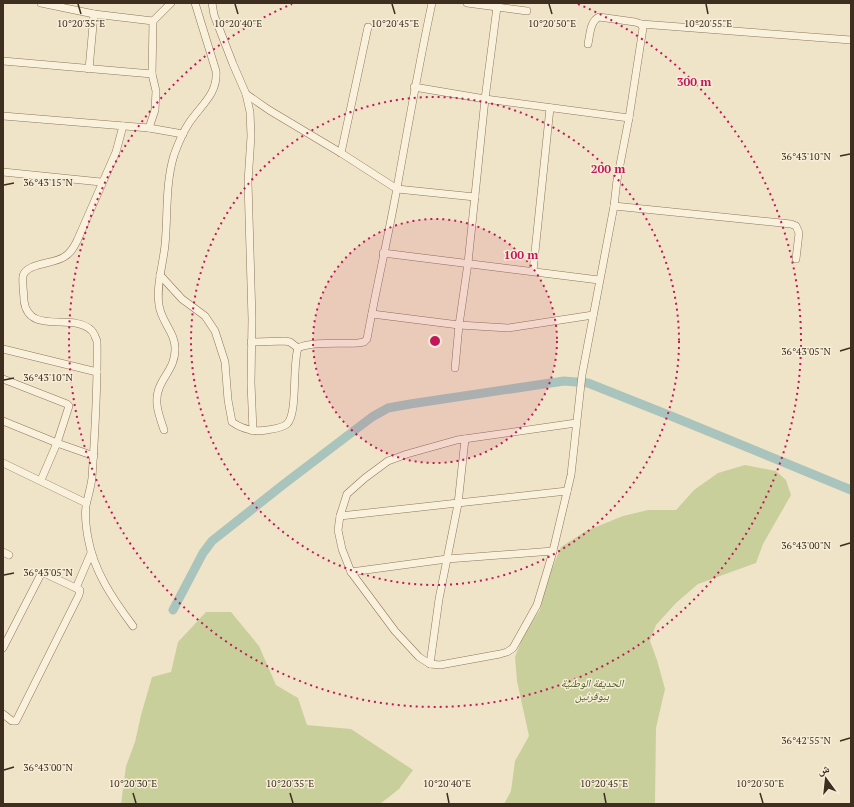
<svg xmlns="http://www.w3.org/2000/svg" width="854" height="807" viewBox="0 0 854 807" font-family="'PT Serif','Noto Naskh Arabic',serif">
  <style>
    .green { fill: #c9cf9b }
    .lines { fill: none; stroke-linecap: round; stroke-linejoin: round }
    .canal { stroke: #a9c4bc; stroke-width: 9 }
    .street-casing { stroke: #8d765c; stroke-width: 8 }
    .street { stroke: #faf1dc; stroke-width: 7 }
    .ticks { fill: none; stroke: #3d2e20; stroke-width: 1.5 }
    .ring { fill: none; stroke: #c2185b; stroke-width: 2; stroke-dasharray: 2 4 }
    .labels { text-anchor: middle; stroke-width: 3; stroke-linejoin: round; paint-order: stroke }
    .park-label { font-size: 11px; font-style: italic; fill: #4d5a26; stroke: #f7eed8 }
    .ticks-label { font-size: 10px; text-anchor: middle; fill: #3d2e20; stroke: #f7eed8; stroke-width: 3; stroke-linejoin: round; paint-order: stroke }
    .centre { fill: #c2185b; stroke: #f7eed8; stroke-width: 2 }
    .ring-label { font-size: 12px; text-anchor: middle; font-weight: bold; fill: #c2185b; stroke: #f7eed8; stroke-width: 3; stroke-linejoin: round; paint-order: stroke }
  </style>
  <rect width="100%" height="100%" fill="#f0e4c8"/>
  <g class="green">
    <path d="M745 465 776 471 786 480 791 495 763 544 756 563 698 584 676 603 656 625 650 641 657 660 665 689 656 728 655 804H504L511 791 515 761 529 736 517 681 515 657 524 634 540 610 547 581 561 547 586 531 623 516 648 510H676L694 490 718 473Z"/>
    <path d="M206 612H231L259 646 276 685 298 698 307 725 351 729 413 770 399 789 380 804H121L126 766 135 742 141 715 152 677 171 672 178 642Z"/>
  </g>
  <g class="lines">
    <path class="canal" d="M173 610 203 553 212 541 284 484 372 417 388 408 410 404 564 381 588 383 671 416 851 490"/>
    <g class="street-casing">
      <g id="street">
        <path d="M41 3 94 14 153 21"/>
        <path d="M212 3 214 15 233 64 246 94 269 110 341 153 397 189 475 197"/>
        <path d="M467 3 527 11"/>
        <path d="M641 24 851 40"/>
        <path d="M3 61 152 74"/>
        <path d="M89 69 94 14"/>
        <path d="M414 87 485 99 629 118"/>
        <path d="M246 94 250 112 251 136 248 182 252 319 251 383 253 431"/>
        <path d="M3 116 149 128 155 110 156 91 152 74 153 21 171 3"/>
        <path d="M123 126 116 152 77 241C74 247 71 253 64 257 54 264 26 263 23 276 22 283 24 294 24 301 29 336 72 312 91 330 94 332 95 337 97 341 98 386 95 432 92 478 91 486 89 493 87 501 84 512 86 527 88 538 94 572 113 599 133 626"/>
        <path d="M149 128 183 134"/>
        <path d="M341 153 368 27"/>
        <path d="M3 172 101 182"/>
        <path d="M614 206 791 224 796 226 799 233 796 259"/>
        <path d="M383 253 599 280"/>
        <path d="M533 271 550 108"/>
        <path d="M160 275 182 299 205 316 215 331 225 362 228 400 232 422C242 429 255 432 267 430 273 429 282 428 287 424 298 413 292 367 298 348 310 341 343 344 358 343L364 342 367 339C376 289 388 238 397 188 408 126 419 64 432 3"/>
        <path d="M372 314 459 325 508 328 593 315"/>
        <path d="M251 342 285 341 290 342 298 348"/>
        <path d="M3 349 97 372"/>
        <path d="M455 368 459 325 468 263 485 99 497 7"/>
        <path d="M3 379 67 404 69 406 57 443 41 480"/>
        <path d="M3 421 57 443 94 456"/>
        <path d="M576 423 457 440 407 454 388 461 365 478 347 494 340 516 338 530 342 549 351 572 395 631 419 657 430 664 440 665 500 654 507 652 513 648 537 605 552 555 571 475 582 375 614 206 617 180 629 118 643 28 641 24 635 22 599 17C590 21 590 35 588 44"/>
        <path d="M164 430C159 415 153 401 160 386 166 373 175 365 175 350 176 333 161 322 159 305 156 286 163 265 165 245 168 215 165 185 174 155 178 144 183 132 189 123 201 105 218 94 216 71L195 3"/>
        <path d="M3 463 86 503"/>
        <path d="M340 516 567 491"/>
        <path d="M3 552 9 555"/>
        <path d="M351 572 447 559 553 551"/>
        <path d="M76 588 91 553"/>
        <path d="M3 648 41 574H46L80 590 79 595 16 721H12L3 714"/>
        <path d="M430 664 439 599 458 504 465 439"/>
      </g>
    </g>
    <use href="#street" class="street"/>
  </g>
  <path class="ticks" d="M78 4 81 14M235 4 238 14M392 4 395 14M549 4 552 14M706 4 708 14M840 156 850 154M4 185 14 183M840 351 850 348M4 380 14 378M840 546 850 543M4 575 14 573M840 741 850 738M4 770 14 767M133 793 136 803M290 793 293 803M447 793 449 803M604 793 606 803M760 793 763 803"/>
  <circle cx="435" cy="341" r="122" fill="#c2185b" fill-opacity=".12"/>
  <g class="ring">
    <circle cx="435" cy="341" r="122"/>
    <circle cx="435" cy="341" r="244"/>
    <path d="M578 4A366 366 0 1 1 292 4"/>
  </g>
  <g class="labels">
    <g class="park-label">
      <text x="592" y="687">الحديقة الوطنية<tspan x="592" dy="13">ببوقرنين</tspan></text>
    </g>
  </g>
  <g class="ticks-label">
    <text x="81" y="27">10°20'35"E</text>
    <text x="238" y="27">10°20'40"E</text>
    <text x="395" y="27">10°20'45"E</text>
    <text x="552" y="27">10°20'50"E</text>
    <text x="708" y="27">10°20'55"E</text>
    <text x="806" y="160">36°43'10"N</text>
    <text x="48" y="186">36°43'15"N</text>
    <text x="806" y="355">36°43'05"N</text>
    <text x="48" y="381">36°43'10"N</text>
    <text x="806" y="549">36°43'00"N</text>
    <text x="48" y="576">36°43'05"N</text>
    <text x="806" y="744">36°42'55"N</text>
    <text x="48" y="771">36°43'00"N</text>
    <text x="133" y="787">10°20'30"E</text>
    <text x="290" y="787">10°20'35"E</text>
    <text x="447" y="787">10°20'40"E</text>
    <text x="604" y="787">10°20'45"E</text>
    <text x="760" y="787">10°20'50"E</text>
  </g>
  <circle cx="435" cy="341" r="6" class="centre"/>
  <g class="ring-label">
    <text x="694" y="86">300 m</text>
    <text x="608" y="173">200 m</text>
    <text x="521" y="259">100 m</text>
  </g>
  <rect width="854" height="807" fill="none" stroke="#3d2e20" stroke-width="8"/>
  <g transform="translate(826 779) rotate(345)" stroke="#f7eed8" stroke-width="3" paint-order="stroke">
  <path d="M0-3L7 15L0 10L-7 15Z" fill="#3d2e20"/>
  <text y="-6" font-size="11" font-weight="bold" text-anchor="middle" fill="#3d2e20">ش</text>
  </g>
</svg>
